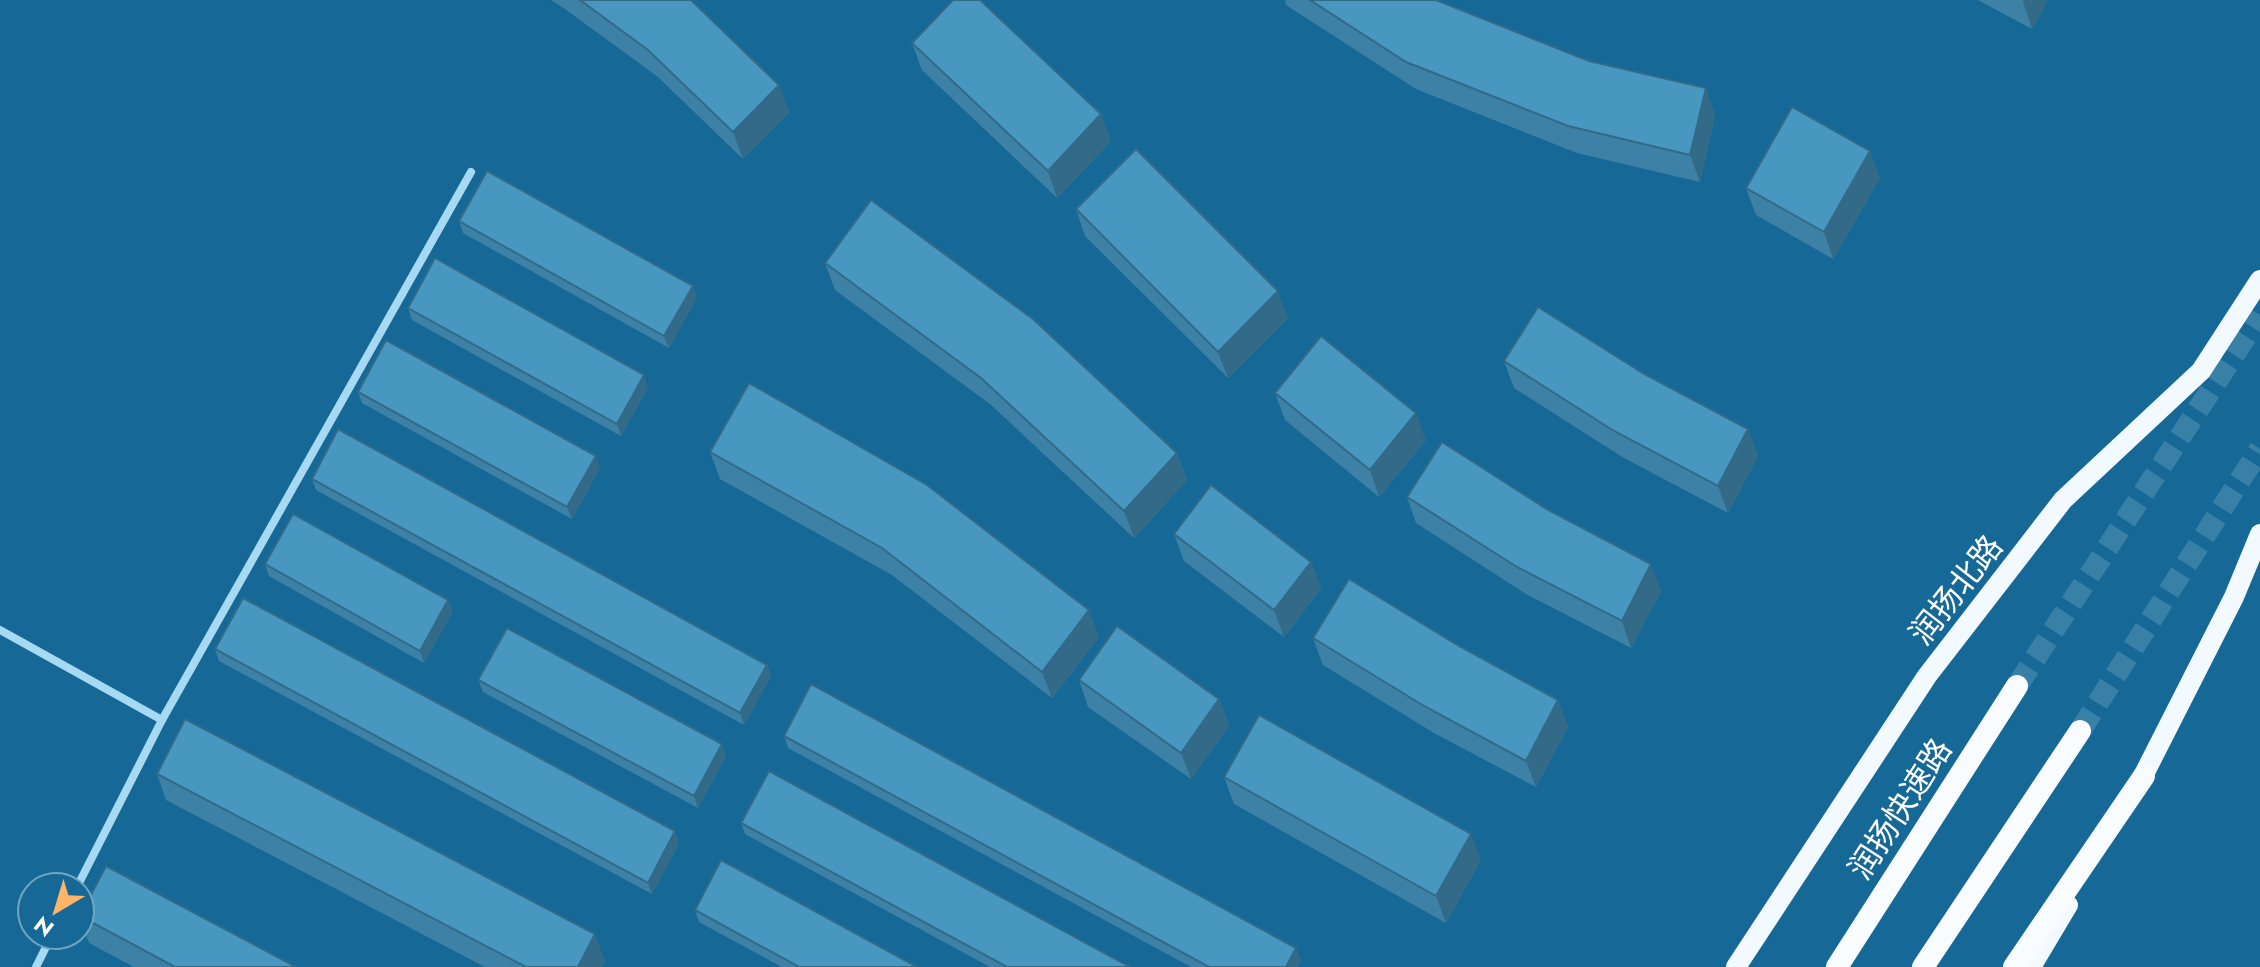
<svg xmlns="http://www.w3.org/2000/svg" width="2260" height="967" viewBox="0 0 2260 967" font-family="Jost,'Noto Sans SC',sans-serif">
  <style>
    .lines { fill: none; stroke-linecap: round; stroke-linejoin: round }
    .trunk-tunnel { stroke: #3980a7; stroke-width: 22; stroke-dasharray: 22 11; stroke-linecap: butt }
    .minor { stroke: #a8d9f2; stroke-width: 8 }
    .primary { stroke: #f2faff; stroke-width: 20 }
    .trunk { stroke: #f8fcff; stroke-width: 22 }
    .wall { fill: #3d82a6 }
    .shaded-wall { fill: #326a87 }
    .building { fill: #4797c1; stroke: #326a87; stroke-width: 2 }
    .labels { text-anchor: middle; stroke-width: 7; stroke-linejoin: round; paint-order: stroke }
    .street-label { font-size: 32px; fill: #fff; stroke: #166997 }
  </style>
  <rect width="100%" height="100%" fill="#166997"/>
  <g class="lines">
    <g class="trunk-tunnel">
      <path d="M2017 686 2260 315"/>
      <path d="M2080 731 2260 449"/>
    </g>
    <g class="minor">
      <path d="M0 630 162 720"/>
      <path d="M77 887 162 720 471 172"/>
      <path d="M36 967 52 935"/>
    </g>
    <g class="primary">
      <path d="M2137 788 2234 597 2260 534"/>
      <path d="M1736 967 1927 676 2063 500 2201 371 2260 280"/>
      <path d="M2031 967 2068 905"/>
    </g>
    <g class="trunk">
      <path d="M1837 967 2017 686"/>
      <path d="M1923 967 2080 731"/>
      <path d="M2014 967 2144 776"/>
    </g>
  </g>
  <g class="wall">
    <path d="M551 0H691L789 112 743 159 658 77 565 9Z"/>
    <path d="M1285 0H1436L1589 61 1706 88 1715 115 1700 182 1577 153 1416 89 1286 5Z"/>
    <path d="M1978 0H2048L2032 29Z"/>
    <path d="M912 43 1111 141 1057 198 922 70Z"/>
    <path d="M1880 178 1833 259 1756 215 1746 188Z"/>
    <path d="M1076 209 1288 318 1228 378 1085 236Z"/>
    <path d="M459 221 697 297 669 348 463 233Z"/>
    <path d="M825 263 1177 453 1187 480 1134 538 990 404 835 290Z"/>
    <path d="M408 308 648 387 621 436 412 320Z"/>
    <path d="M1504 361 1644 374 1748 429 1758 456 1728 513 1624 458 1514 388Z"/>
    <path d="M358 392 600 468 572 519 362 403Z"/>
    <path d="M1275 393 1426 440 1379 497 1285 420Z"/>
    <path d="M710 452 1099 637 1052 698 892 575 720 479Z"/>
    <path d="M312 479 767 665 771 676 744 725 316 490Z"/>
    <path d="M1407 497 1548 510 1661 591 1631 648 1526 594 1416 523Z"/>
    <path d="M1174 534 1311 562 1321 588 1284 637 1184 561Z"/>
    <path d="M265 564 448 600 452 612 424 663 269 576Z"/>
    <path d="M1313 638 1459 646 1558 700 1568 727 1536 787 1434 733 1323 665Z"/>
    <path d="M215 649 679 843 652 894 219 661Z"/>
    <path d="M478 680 726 756 698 808 483 692Z"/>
    <path d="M1079 680 1219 699 1229 726 1191 779 1088 707Z"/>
    <path d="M784 736 1301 960 1297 967H1191L788 748Z"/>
    <path d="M157 774 605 961 602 967H485L166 800Z"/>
    <path d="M1224 777 1481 860 1446 923 1234 804Z"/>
    <path d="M741 823 1130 967H990L745 834Z"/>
    <path d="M695 910 917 967H782L699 922Z"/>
    <path d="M80 915 296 967H134L89 943 80 918Z"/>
  </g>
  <g class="shaded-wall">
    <path d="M2024 0H2048L2032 29 2023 2Z"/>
    <path d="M779 85 789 112 743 159 733 132Z"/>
    <path d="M1706 88 1715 115 1700 182 1690 155Z"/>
    <path d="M1101 114 1111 141 1057 198 1048 171Z"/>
    <path d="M1870 151 1880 178 1833 259 1824 232Z"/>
    <path d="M693 286 697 297 669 348 664 336Z"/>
    <path d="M1278 291 1288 318 1228 378 1218 352Z"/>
    <path d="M644 375 648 387 621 436 617 424Z"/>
    <path d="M1416 413 1426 440 1379 497 1370 470Z"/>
    <path d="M1748 429 1758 456 1728 513 1718 486Z"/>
    <path d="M1177 453 1187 480 1134 538 1124 511Z"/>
    <path d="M596 456 600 468 572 519 567 507Z"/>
    <path d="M1311 562 1321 588 1284 637 1274 610Z"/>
    <path d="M1651 564 1661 591 1631 648 1622 621Z"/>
    <path d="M448 600 452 612 424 663 420 651Z"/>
    <path d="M1089 610 1099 637 1052 698 1042 672Z"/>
    <path d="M767 665 771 676 744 725 740 713Z"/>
    <path d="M1219 699 1229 726 1191 779 1181 753Z"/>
    <path d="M1558 700 1568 727 1536 787 1526 761Z"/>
    <path d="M722 744 726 756 698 808 694 796Z"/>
    <path d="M675 831 679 843 652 894 648 883Z"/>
    <path d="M1471 834 1481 860 1446 923 1436 896Z"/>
    <path d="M595 934 605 961 602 967H578Z"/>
    <path d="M1296 948 1301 960 1297 967H1286Z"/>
  </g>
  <g class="building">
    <path d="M580 0H691L779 85 733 132 648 50Z"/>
    <path d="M953 0H980L1101 114 1048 171 912 43Z"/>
    <path d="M1310 0H1436L1589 61 1706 88 1690 155 1568 126 1406 62Z"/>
    <path d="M1792 107 1870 151 1824 232 1746 188Z"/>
    <path d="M1136 149 1278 291 1218 352 1076 209Z"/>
    <path d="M487 171 693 286 664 336 459 221Z"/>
    <path d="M871 200 1033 319 1177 453 1124 511 981 378 825 263Z"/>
    <path d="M435 258 644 375 617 424 408 308Z"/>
    <path d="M1538 307 1644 374 1748 429 1718 486 1614 431 1504 361Z"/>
    <path d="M1321 336 1416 413 1370 470 1275 393Z"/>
    <path d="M386 340 596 456 567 507 358 392Z"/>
    <path d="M749 383 927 485 1089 610 1042 672 882 548 710 452Z"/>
    <path d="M338 429 767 665 740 713 312 479Z"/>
    <path d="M1442 442 1548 510 1651 564 1622 621 1517 567 1407 497Z"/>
    <path d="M1211 485 1311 562 1274 610 1174 534Z"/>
    <path d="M293 514 448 600 420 651 265 564Z"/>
    <path d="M1349 579 1459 646 1558 700 1526 761 1424 706 1313 638Z"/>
    <path d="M243 598 675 831 648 883 215 649Z"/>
    <path d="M1117 626 1219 699 1181 753 1079 680Z"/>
    <path d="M507 628 722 744 694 796 478 680Z"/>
    <path d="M811 684 1296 948 1286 967H1209L784 736Z"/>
    <path d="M1259 715 1471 834 1436 896 1224 777Z"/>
    <path d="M185 719 595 934 578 967H526L157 774Z"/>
    <path d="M769 771 1130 967H1007L741 823Z"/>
    <path d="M721 860 917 967H799L695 910Z"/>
    <path d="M106 866 296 967H175L80 916Z"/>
  </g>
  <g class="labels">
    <g class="street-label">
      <text transform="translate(1956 590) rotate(-52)" y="11">润扬北路</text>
      <text transform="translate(1900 809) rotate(-57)" y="11">润扬快速路</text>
    </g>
  </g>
  <g transform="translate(56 911) rotate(218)"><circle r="38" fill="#166997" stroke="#73a5c1" stroke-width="2"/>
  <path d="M0-6L14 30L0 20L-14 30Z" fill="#ffb468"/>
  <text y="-12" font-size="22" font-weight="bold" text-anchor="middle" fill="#ffffff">N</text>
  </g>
</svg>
